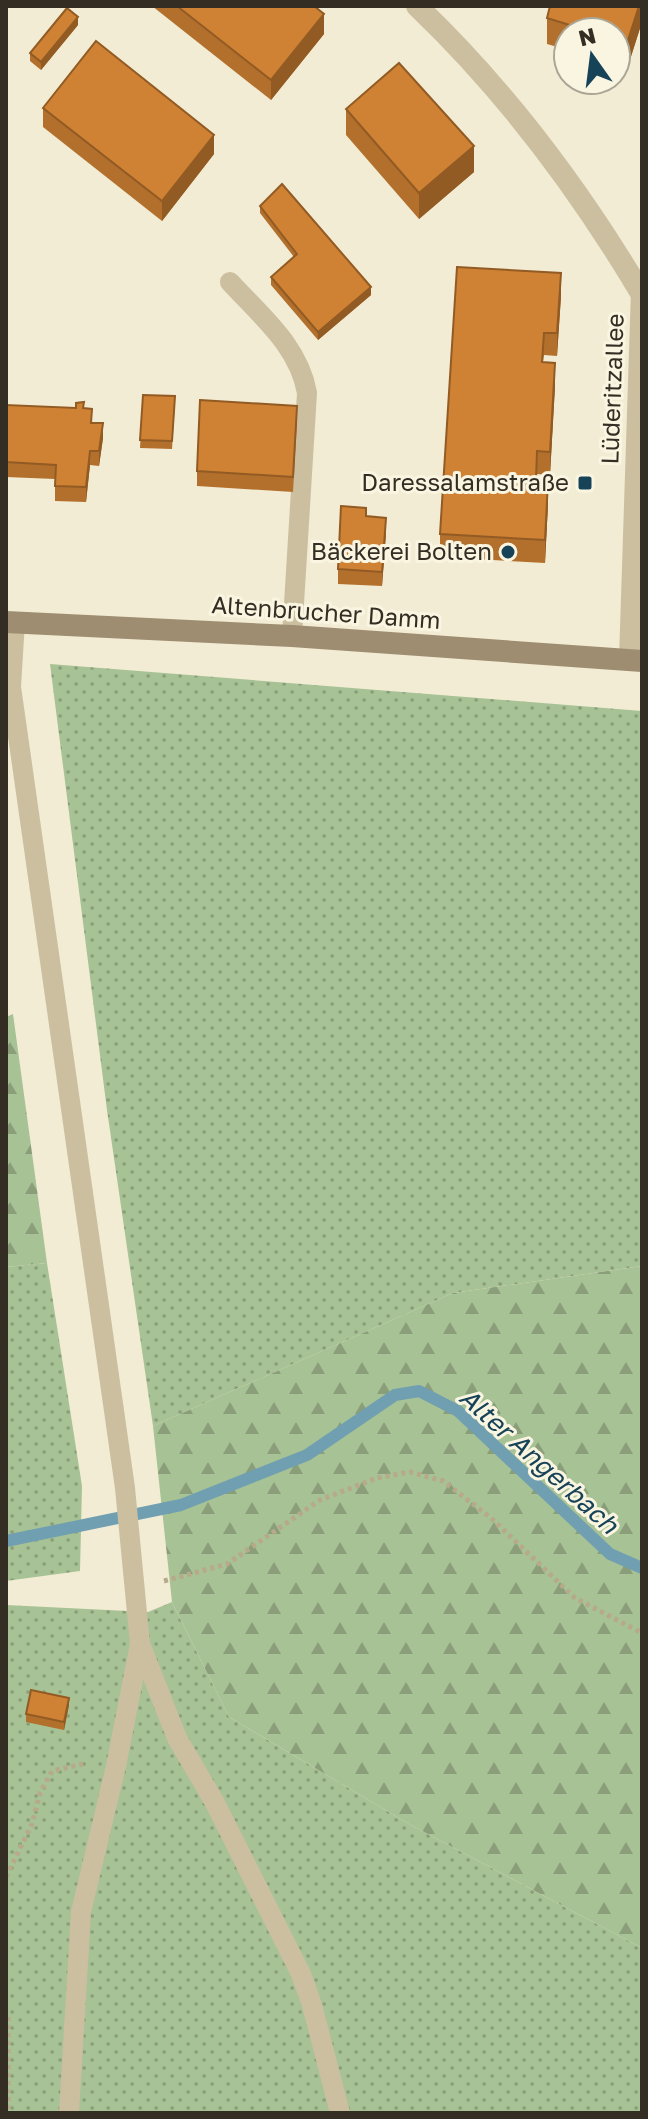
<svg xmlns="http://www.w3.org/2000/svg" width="648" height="2119" viewBox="0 0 648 2119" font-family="'Golos Text',sans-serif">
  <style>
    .grass { fill: url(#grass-dots) }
    .forest { fill: url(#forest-firs) }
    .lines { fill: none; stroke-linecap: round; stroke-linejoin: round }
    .stream { stroke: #719fb2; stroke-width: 12 }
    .path { stroke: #b7a98a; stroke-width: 5; stroke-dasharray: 4 4; stroke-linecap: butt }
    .service { stroke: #cbbfa0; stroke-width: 20 }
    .minor { stroke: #cbbfa0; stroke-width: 22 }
    .secondary { stroke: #9e8d71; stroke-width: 22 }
    .wall { fill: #b3702d }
    .shaded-wall { fill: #925b24 }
    .building { fill: #d08234; stroke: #925b24; stroke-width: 2 }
    .poi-dot { fill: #174358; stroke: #faf5e1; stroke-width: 3 }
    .labels { text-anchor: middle; stroke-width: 6; stroke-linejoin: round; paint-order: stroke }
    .street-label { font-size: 24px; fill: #342d24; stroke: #faf5e1 }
    .poi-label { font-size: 24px; fill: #342d24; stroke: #faf5e1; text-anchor: end }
    .water-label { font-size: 26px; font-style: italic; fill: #174358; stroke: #faf5e1 }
  </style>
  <defs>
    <pattern id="grass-dots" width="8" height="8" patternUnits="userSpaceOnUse" patternTransform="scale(2)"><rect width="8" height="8" fill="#a7c294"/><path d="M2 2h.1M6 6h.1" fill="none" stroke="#899e79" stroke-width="1.8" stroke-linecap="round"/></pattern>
    <pattern id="forest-firs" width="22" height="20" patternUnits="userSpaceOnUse" patternTransform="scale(2)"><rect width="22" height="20" fill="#a7c294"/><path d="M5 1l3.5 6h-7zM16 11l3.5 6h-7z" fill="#899e79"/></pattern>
  </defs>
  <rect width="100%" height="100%" fill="#f2ecd4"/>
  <g class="grass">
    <path d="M50 664 642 711V1266L453 1293 153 1426 107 1110Z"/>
    <path d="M47 1263 82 1486 80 1571 6 1581V1267Z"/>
    <path d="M172 1602 229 1717 409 1824 642 1948V2113H6V1605L148 1612Z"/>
  </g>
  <g class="forest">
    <path d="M13 1014 47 1263 6 1267V1017Z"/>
    <path d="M642 1266V1948L409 1824 229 1717 172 1602 153 1426 453 1293Z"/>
  </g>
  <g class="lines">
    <path class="stream" d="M6 1541 181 1505 307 1455 395 1395 419 1391 458 1411 610 1554 642 1568"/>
    <g class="path">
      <path d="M164 1581 227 1564 320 1500 377 1478 410 1472 443 1481 491 1518 575 1598 642 1633"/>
      <path d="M6 1877 32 1824 40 1793 52 1771 87 1763"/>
      <path d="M8 2017V2113"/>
    </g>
    <g class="service">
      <path d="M230 282C261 316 299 346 307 393L292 636"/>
      <path d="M15 622 11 687 125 1488 140 1644 116 1766 81 1912 69 2113"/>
      <path d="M140 1644 177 1738 215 1803 301 1974 312 2005 340 2113"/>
    </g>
    <g class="minor">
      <path d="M417 6C505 90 579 189 641 293"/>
      <path d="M630 659 642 290"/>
    </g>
    <path class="secondary" d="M6 622 292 636 642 661"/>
  </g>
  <g class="wall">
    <path d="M152 6H314L324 34 271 100Z"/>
    <path d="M642 6V22L627 69 616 65V32H568V50L547 44V18Z"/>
    <path d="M78 25 41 70 30 61V53Z"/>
    <path d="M43 108 214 154 162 221 43 127Z"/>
    <path d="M346 109 474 172 419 219 346 135Z"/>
    <path d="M260 206 371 295 318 340 271 285V277L294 257 260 213Z"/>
    <path d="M561 296 557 356 544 355 543 362 555 386 550 475 537 474V480L548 504 545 563 440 557V534Z"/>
    <path d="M143 395 175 404 172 449 140 448Z"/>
    <path d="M6 405 83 408 103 438 99 466 90 465 86 502 55 501V479L6 477Z"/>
    <path d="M297 421 293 492 197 486V471Z"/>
    <path d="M366 516 386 532 382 586 338 584V569Z"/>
    <path d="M69 1705 64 1730 26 1722V1714Z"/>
  </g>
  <g class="shaded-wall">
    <path d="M639 6H642V22L627 69V43Z"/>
    <path d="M324 14V34L271 100V80Z"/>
    <path d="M78 17V25L41 70V62Z"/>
    <path d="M214 135V154L162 221V201Z"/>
    <path d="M474 146V172L419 219V193Z"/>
    <path d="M561 273V296L557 356V333Z"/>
    <path d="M371 287V295L318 340V332Z"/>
    <path d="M555 363V386L550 475V452Z"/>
    <path d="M103 423V438L99 466V451Z"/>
    <path d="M90 451V465L86 502V487Z"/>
    <path d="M548 481V504L545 563V540Z"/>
    <path d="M386 518V532L382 586V572Z"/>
    <path d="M69 1698V1705L64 1730V1722Z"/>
  </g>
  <g class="building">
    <path d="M177 6H314L324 14 271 80Z"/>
    <path d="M550 6H639L627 43 616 39V32H592L547 18Z"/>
    <path d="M67 8 78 17 41 62 30 53Z"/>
    <path d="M96 41 214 135 162 201 43 108Z"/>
    <path d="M399 63 474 146 419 193 346 109Z"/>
    <path d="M282 184 371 287 318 332 271 277 297 254 260 206Z"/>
    <path d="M457 267 561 273 557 333H544L542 362 555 363 550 452 537 451 536 480 548 481 545 540 440 534Z"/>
    <path d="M143 395 175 396 172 441 140 440Z"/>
    <path d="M200 400 297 406 293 477 197 471Z"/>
    <path d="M84 402 83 408 92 409 91 423H103L99 451H90L86 487 55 486 56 465 6 462V405L76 408V403Z"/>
    <path d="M341 506 366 508V516L386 518 382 572 338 569Z"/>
    <path d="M31 1690 69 1698 64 1722 26 1714Z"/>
  </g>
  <g class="poi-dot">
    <rect x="577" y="475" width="16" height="16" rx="4"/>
    <circle cx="508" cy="552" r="8"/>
  </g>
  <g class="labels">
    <g class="street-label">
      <text transform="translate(613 389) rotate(-88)" y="8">Lüderitzallee</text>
      <text transform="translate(326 613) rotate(4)" y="8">Altenbrucher Damm</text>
    </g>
    <g class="poi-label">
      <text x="569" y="491">Daressalamstraße</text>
      <text x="492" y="560">Bäckerei Bolten</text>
    </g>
    <g class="water-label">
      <text transform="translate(539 1461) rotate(42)" y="9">Alter Angerbach</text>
    </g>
  </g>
  <rect width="648" height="2119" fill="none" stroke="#342d24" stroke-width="16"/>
  <g transform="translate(592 56) rotate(346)"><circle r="38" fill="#faf5e1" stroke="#aba595" stroke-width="2"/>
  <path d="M0-6L14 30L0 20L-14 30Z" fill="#174358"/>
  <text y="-12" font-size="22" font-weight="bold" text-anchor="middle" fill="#342d24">N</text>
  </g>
</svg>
